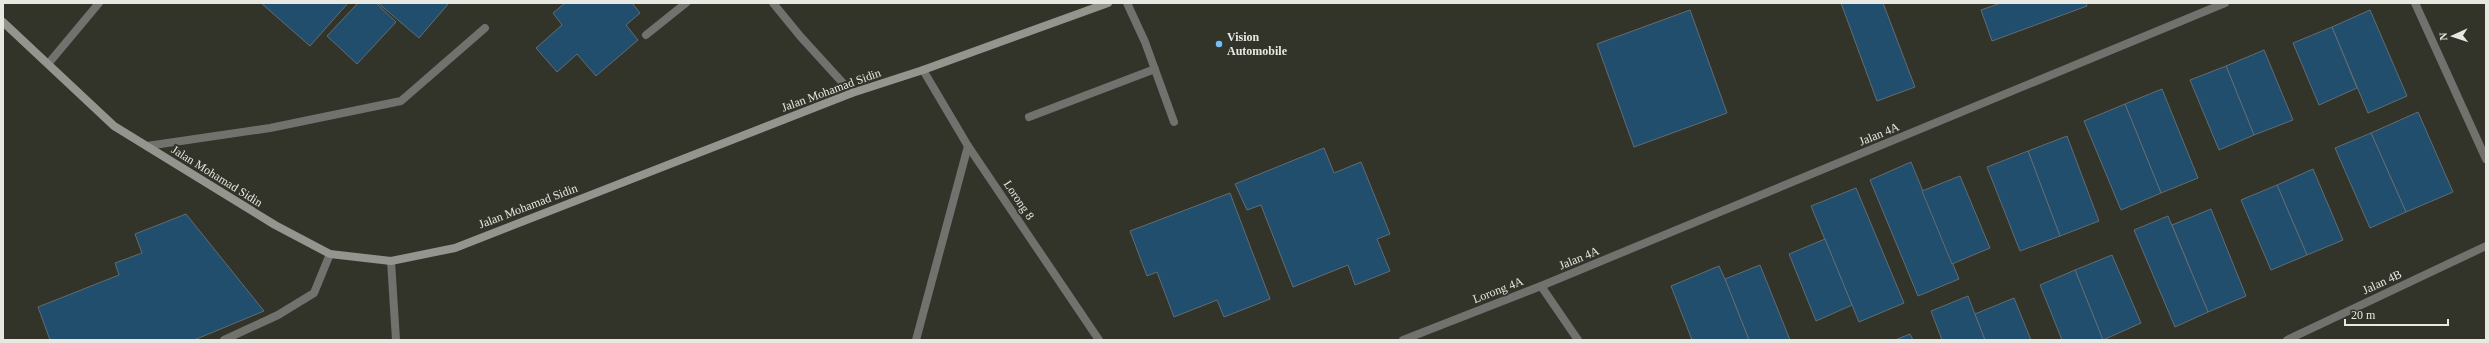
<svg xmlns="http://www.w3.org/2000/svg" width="2489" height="343" viewBox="0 0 2489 343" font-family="'Times New Roman',serif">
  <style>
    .building { fill: #204e6c; stroke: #626c73 }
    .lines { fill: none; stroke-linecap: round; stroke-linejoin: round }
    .lane { stroke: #71726d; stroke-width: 8 }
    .street { stroke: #71726d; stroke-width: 8 }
    .secondary { stroke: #94958e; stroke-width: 8 }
    .poi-dot { fill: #74c0f6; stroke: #32342a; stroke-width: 1.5 }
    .labels { text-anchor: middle; stroke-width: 4; stroke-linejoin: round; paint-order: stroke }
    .poi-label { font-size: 12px; font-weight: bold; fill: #e7e8e2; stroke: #32342a; text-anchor: start }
    .street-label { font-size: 12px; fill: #e7e8e2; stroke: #32342a }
  </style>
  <rect width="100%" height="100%" fill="#32342a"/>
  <g class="building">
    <path d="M261 3H348L310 46Z"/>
    <path d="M358 3H376L396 22 357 64 327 36Z"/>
    <path d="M378 3H449L419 38Z"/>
    <path d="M565 3H632L640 13 626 25 638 40 596 76 577 54 557 72 536 48 562 25 553 13Z"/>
    <path d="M1841 3H1883L1915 87 1877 101Z"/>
    <path d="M2001 3H2086L2087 6 1992 41 1981 10Z"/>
    <path d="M1690 10 1727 113 1634 147 1597 44Z"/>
    <path d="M2370 10 2407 96 2368 113 2332 27Z"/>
    <path d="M2332 27 2357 88 2319 105 2293 43Z"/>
    <path d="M2264 50 2293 120 2254 135 2226 66Z"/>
    <path d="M2226 66 2254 135 2219 150 2190 80Z"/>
    <path d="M2162 89 2198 178 2161 193 2125 104Z"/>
    <path d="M2125 104 2161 193 2121 210 2084 121Z"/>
    <path d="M2418 112 2453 192 2406 212 2371 133Z"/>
    <path d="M2371 133 2406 212 2370 228 2335 148Z"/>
    <path d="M2067 136 2099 221 2060 236 2028 151Z"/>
    <path d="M1324 148 1334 173 1361 162 1390 234 1377 239 1390 271 1355 285 1348 265 1293 287 1261 205 1247 210 1235 184Z"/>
    <path d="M2028 151 2060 236 2020 251 1987 167Z"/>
    <path d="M1911 162 1959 279 1918 296 1870 180Z"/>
    <path d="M2313 169 2343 240 2307 255 2277 185Z"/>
    <path d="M1960 176 1990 248 1952 264 1922 191Z"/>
    <path d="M2277 185 2307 255 2271 270 2241 200Z"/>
    <path d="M1856 188 1904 303 1859 322 1811 206Z"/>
    <path d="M1230 193 1270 299 1224 317 1217 300 1174 317 1157 272 1147 276 1130 231Z"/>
    <path d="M2211 209 2246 296 2208 312 2172 225Z"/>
    <path d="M186 214 264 311 194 340H50L38 307 119 275 115 263 142 253 135 234Z"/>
    <path d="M2168 216 2208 312 2175 327 2134 230Z"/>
    <path d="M1825 239 1852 305 1816 321 1789 254Z"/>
    <path d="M2112 255 2141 323 2103 340 2075 270Z"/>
    <path d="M1760 265 1790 340H1749L1725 279Z"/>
    <path d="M1719 266 1725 279 1749 340H1692L1671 286Z"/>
    <path d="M2075 270 2103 340H2062L2040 285Z"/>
    <path d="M1968 296 1985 340H1942L1931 311Z"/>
    <path d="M2014 298 2031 340H1985L1975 314Z"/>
    <path d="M1910 334 1913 340H1895Z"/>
  </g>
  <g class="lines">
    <g class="lane">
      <path d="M773 3 800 36 852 93"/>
      <path d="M1127 3 1145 42 1174 122"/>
      <path d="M646 35 686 3"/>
      <path d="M48 64 99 3"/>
      <path d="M1029 117 1155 69"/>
      <path d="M147 146 270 128 401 101 485 28"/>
      <path d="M391 261 396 340"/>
      <path d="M224 340 278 315 314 293 330 254"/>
      <path d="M916 340 968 146"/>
    </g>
    <g class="street">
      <path d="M2415 3 2486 159"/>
      <path d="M923 70 968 146 1099 340"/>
      <path d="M1541 286 1578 340"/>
      <path d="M1403 340 1541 286 2225 3"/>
      <path d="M2287 340 2486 246"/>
    </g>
    <path class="secondary" d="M3 22 114 126 275 225 330 254 391 261 455 248 852 93 923 70 1108 3"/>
  </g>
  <circle class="poi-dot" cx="1219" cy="44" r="4"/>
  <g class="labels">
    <g class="poi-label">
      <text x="1227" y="41">Vision<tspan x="1227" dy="14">Automobile</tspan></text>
    </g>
    <g class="street-label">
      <text transform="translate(831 90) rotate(-20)" y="4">Jalan Mohamad Sidin</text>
      <text transform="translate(1879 134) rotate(-22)" y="4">Jalan 4A</text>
      <text transform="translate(217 176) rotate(32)" y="4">Jalan Mohamad Sidin</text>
      <text transform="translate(1019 200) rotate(56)" y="4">Lorong 8</text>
      <text transform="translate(528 206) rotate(-21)" y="4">Jalan Mohamad Sidin</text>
      <text transform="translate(1579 258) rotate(-22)" y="4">Jalan 4A</text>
      <text transform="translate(2382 282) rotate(-25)" y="4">Jalan 4B</text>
      <text transform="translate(1498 290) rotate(-21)" y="4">Lorong 4A</text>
    </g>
  </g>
  <rect width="2489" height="343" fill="none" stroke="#e7e8e2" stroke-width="8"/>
  <g transform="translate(2453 36) rotate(267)" stroke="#32342a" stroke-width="3" paint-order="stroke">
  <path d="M0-3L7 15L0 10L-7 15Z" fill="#e7e8e2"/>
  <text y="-6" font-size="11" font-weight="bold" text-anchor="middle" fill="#e7e8e2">N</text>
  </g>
  <path d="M2345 319v6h103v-6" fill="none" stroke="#e7e8e2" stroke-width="2"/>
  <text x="2351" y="319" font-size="12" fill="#e7e8e2" stroke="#32342a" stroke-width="3" paint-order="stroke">20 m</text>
</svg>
